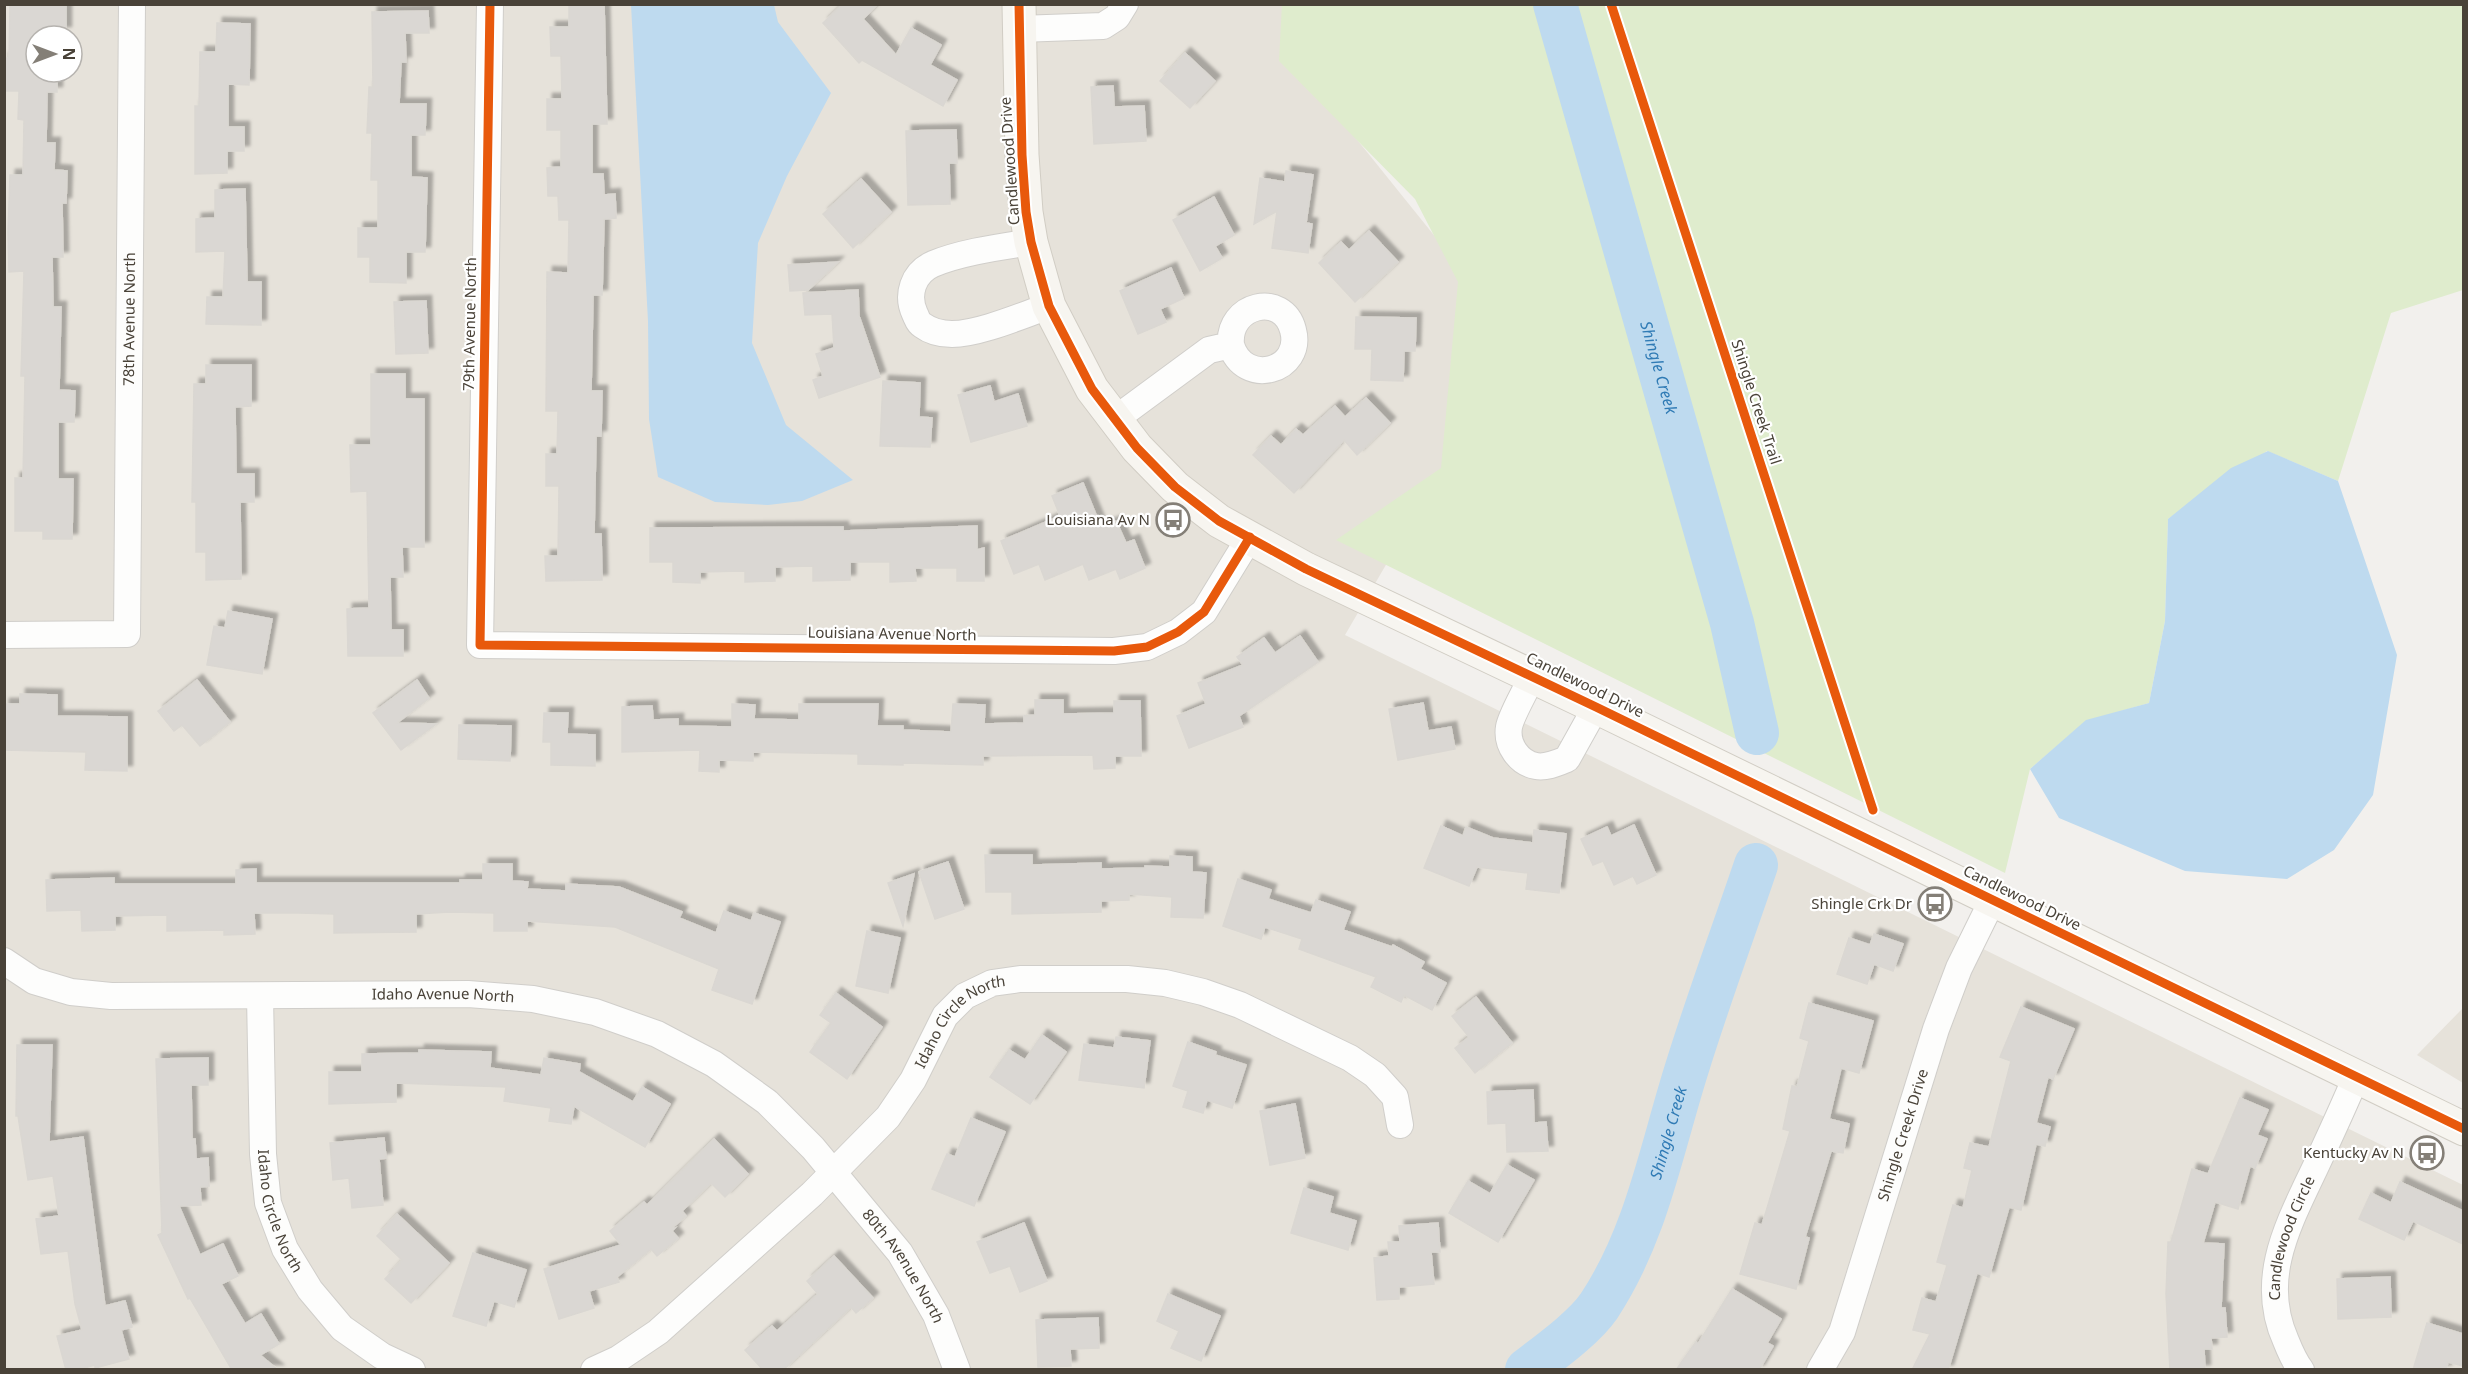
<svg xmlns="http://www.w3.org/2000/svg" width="2468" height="1374" viewBox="0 0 2468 1374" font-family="'Noto Sans',sans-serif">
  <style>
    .residential { fill: #e6e2da; fill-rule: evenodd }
    .green { fill: #dfeccd }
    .water { fill: #bedaef }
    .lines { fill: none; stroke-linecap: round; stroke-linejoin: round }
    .river { stroke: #bedaef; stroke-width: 44 }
    .building { fill: #dad7d3; stroke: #dad7d2; stroke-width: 1.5; filter: url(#shadow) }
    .street-casing { stroke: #d0ceca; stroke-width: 28 }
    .secondary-casing { stroke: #d1cdc4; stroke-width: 35 }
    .street { stroke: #fdfdfc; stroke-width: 26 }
    .secondary { stroke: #f7f5f0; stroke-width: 33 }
    .cycleway-casing { stroke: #fff; stroke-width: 13 }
    .cycleway { stroke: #e8590c; stroke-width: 9 }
    .labels { text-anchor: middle; stroke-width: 4.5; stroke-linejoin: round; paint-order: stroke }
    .street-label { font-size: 15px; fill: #494238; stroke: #fff }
    .poi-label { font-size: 15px; fill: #494238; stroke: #fff; text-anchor: end }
    .water-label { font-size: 16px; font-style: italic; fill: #307bb5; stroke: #fff }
  </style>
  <defs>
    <filter id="shadow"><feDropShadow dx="5.5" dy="-5.5" stdDeviation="1.5" flood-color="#0004"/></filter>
  </defs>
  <rect width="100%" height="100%" fill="#f2f0ed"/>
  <g class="residential">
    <path d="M5 5H1297V65L1474 285 1471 419 1345 635 2463 1185V1369L5 1370ZM36 36H72V72H36Z"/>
    <path d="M2463 1008V1083L2417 1055Z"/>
  </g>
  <path class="green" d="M1282 4 2463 5V290L2391 313 2338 481 2267 451 2168 519 2165 621 2149 703 2086 721 2030 769 2005 873 1336 540 1441 468 1458 282 1415 199 1279 61Z"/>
  <g class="water">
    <path d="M631 5H774L778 22 831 93 787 176 758 243 752 343 786 425 853 480 802 501 768 505 715 502 658 477 649 419 648 321Z"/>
    <path d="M2268 451 2338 481 2397 655 2373 795 2334 850 2287 879 2185 871 2059 818 2030 769 2086 720 2149 703 2165 621 2168 519 2231 468Z"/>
  </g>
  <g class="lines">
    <g class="river">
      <path id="s1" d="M1555 4 1732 623 1757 733"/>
      <path id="s2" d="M1527 1370C1549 1353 1584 1328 1599 1306 1647 1233 1661 1150 1687 1068 1708 1000 1733 933 1756 865"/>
    </g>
  </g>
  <g class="building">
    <path d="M10 4H66V32H36V72H57V92H47L46 143H55L54 170 67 171 66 203H62L63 257H52L53 307H61L59 390 75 391 74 422H58V479H73L72 539H43V531H15V478H23L25 376H21L24 271 9 272 8 232 10 175H23L24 120 18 119 19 91H4V58H9Z"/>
    <path d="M569 4H604L607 124H592V174H603L604 195 615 194 616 218 604 219 602 295H593L591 391H602L601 436H596L594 534H601L602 580 546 581 545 556H558L559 486H546V454H557L558 411H546L547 272 568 273 569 220H559L558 196H548L547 168 561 167V130H547V99H562L561 56H551L550 27H569Z"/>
    <path d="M843 4H878L863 19 896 55 911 28 941 45 930 65 957 80 943 106 862 60 859 63 823 23Z"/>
    <path d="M428 11 429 33H405L406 62H401L399 104H426L425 135H411V177L427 178 425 252H406V283L370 282V257H358V228H378V180H371L372 133H367L369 87H373L372 12Z"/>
    <path d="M217 23 250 24 249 85 228 84V127H244V151H227V173L195 174V106H199L200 52H216Z"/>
    <path d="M1185 53 1215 81 1190 108 1160 81Z"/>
    <path d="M1113 86 1114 107 1144 106 1146 141 1094 144 1091 87Z"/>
    <path d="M956 130 957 163H949L950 204 908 205 906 131Z"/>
    <path d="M1286 171 1313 175 1306 223 1312 224 1308 253 1272 248 1277 211 1254 224 1260 178 1285 182Z"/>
    <path d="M861 179 891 212 853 248 823 214Z"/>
    <path d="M245 189 247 282H261V325L206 324 207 297H223L225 251 196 252V219L215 218V190Z"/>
    <path d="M1214 197 1234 235 1215 246 1222 258 1200 271 1173 220Z"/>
    <path d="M1369 231 1398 262 1355 302 1319 263 1341 242 1349 250Z"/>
    <path d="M838 262 808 290 790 291 788 265Z"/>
    <path d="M1171 268 1184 298 1160 309 1166 322 1138 334 1120 291Z"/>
    <path d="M858 290 859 316 880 377 819 398 813 380 823 376 816 354 834 348 832 314 805 315 803 293Z"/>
    <path d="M426 301 428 353 396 354 394 302Z"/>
    <path d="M1356 317 1416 318 1415 351H1404L1403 381 1371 380 1372 349H1355Z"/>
    <path d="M206 365H251V406L235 407 236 474H254V502H240L241 579 206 580V552H196V502H192L194 384H206Z"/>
    <path d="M371 374H405V399H424V547H402L403 577H390L391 630H403V656H348L347 609 369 608 367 491 351 492 350 445H371Z"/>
    <path d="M883 381 920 383 919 417 932 418 930 447 880 446Z"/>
    <path d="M990 386 994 402 1018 394 1027 426 971 442 958 395Z"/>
    <path d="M1366 398 1390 423 1357 455 1344 440 1294 493 1253 455 1271 436 1281 445 1296 429 1303 435 1335 406 1345 417Z"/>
    <path d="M1083 483 1101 527 1116 521 1126 543 1134 540 1145 568 1120 579 1116 569 1089 580 1083 564 1045 580 1039 564 1014 574 1001 541 1060 516 1052 496Z"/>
    <path d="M977 526V550L984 548V581H957V568H915L916 581 890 582V562H850V580L813 581V566L775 567V581L745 582V571L700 572V583L673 582V562H650V528L843 527V531Z"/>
    <path d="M228 611 272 619 262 674 207 665 214 626 225 628Z"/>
    <path d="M1300 636 1318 662 1239 716 1243 727 1189 748 1177 716 1206 704 1198 683 1243 665 1237 657 1264 638 1275 653Z"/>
    <path d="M197 680 230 722 200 746 182 725 174 731 158 711Z"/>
    <path d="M417 680 429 698 397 723 436 724 401 750 373 713Z"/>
    <path d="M20 694 57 695V716L127 717V771L85 770 86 752 4 750V704H20Z"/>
    <path d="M1035 700H1063V714L1114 713V701H1140L1141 756H1115V768L1094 769 1093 755 983 756V765L903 763V765L858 764V754L753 752V761L719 760V772L699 771 700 750 622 752V707L652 706 653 720 678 719V726L732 727V704L755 705 754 719 799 720V704H878L877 726H903V730L951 732 953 704 985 705 984 724 1024 723V716L1035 715Z"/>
    <path d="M1423 703 1428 731 1451 727 1455 749 1398 760 1389 709Z"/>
    <path d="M544 713H568L567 734 595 735V766L551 765V742H543Z"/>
    <path d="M459 725 511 726 510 761 458 759Z"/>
    <path d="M1634 825 1656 875 1637 884 1633 876 1614 885 1603 861 1593 865 1581 839 1607 827 1611 836Z"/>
    <path d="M1441 826 1463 836 1466 827 1493 838 1533 843 1534 830 1566 834 1559 893 1526 889 1528 873 1477 867 1469 886 1424 868Z"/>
    <path d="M985 855H1032V865L1101 863V869L1145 868V866L1170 867V856L1192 857V872L1206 873 1203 918 1171 917 1172 897 1129 894V900L1101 901V912L1012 914V892H986Z"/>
    <path d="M948 862 964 909 935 919 919 872Z"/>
    <path d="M483 864H512V881L528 882 527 889 566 891V884L619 887 682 912 679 918 716 933 724 911 751 921 754 913 780 922 752 1004 712 990 719 969 615 927 527 921V931H494V913L450 912 416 914V932L334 933V914L299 913H254L255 934 224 935V930L167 931V915L115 916V930L82 931 81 910 47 911 46 880 114 878V884H236V870L256 869V883H460V880H483Z"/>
    <path d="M914 874 903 926 888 883Z"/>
    <path d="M1238 879 1271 890 1268 899 1311 913 1316 900 1350 912 1343 930 1392 947 1393 945 1424 962 1420 969 1446 983 1432 1010 1404 995 1401 1002 1371 987 1376 977 1299 949 1302 939 1265 927 1261 939 1223 926Z"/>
    <path d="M867 931 900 938 888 993 856 986Z"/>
    <path d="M1874 934 1903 944 1893 971 1874 964 1867 984 1837 974 1849 938 1870 945Z"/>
    <path d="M836 993 882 1027 847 1079 810 1052 831 1023 820 1015Z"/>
    <path d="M1476 997 1512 1043 1475 1073 1455 1048 1469 1037 1452 1016Z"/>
    <path d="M1809 1003 1873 1021 1859 1073 1841 1068 1829 1119 1849 1124 1843 1153 1831 1151 1805 1237 1809 1238 1796 1289 1740 1274 1755 1223 1762 1225 1790 1131 1783 1129 1792 1086 1797 1087 1809 1041 1800 1038Z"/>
    <path d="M2021 1007 2074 1029 2053 1079 2048 1077 2036 1123 2050 1127 2045 1146 2036 1144 2021 1210 2009 1207 1989 1277 1977 1273 1948 1370H1912L1930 1334 1913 1330 1922 1298 1936 1302 1947 1265 1937 1262 1953 1205 1963 1208 1972 1170 1964 1168 1970 1143 1989 1147 2011 1061 2000 1057Z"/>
    <path d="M1042 1035 1066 1052 1030 1104 990 1077 1009 1050 1025 1060Z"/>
    <path d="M1116 1037 1150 1041 1144 1088 1079 1080 1084 1044 1114 1048Z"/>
    <path d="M1188 1042 1216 1052 1215 1055 1246 1065 1232 1108 1207 1100 1203 1113 1183 1107 1188 1091 1173 1086Z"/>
    <path d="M17 1045H52L49 1142 83 1137 105 1306 125 1301 132 1327 121 1330 129 1359 95 1368V1365L77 1370H66L57 1336 82 1330 75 1304 68 1251 41 1254 36 1219 59 1216 53 1176 28 1180 18 1116H16Z"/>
    <path d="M419 1050 491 1052 490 1068 541 1075 544 1058 580 1064 579 1072 633 1102 642 1087 670 1104 645 1147 574 1106 571 1124 549 1121 551 1108 504 1101 506 1087 396 1083V1102L329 1104V1072H362V1054L419 1053Z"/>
    <path d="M208 1058V1085H191L192 1139H195L196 1159 208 1158 209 1186 200 1187 201 1205 179 1206 200 1255 223 1244 238 1276 221 1284 245 1324 261 1314 279 1344 260 1355 278 1370H232L190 1298 188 1299 158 1235 162 1233 156 1059Z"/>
    <path d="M1533 1090 1534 1123 1546 1122 1548 1151 1507 1152 1506 1123 1488 1124 1487 1092Z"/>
    <path d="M2240 1098 2268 1110 2257 1135 2267 1139 2255 1168 2250 1166 2238 1209 2215 1202 2203 1243 2224 1244 2221 1308H2225L2227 1337 2211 1338 2212 1349H2204L2205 1370H2170L2166 1294 2168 1242H2171L2192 1169 2208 1174Z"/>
    <path d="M1295 1104 1305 1158 1270 1165 1260 1111Z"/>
    <path d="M971 1118 1005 1132 974 1206 932 1189 947 1154 955 1157Z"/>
    <path d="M384 1138 386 1158 379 1159 383 1205 352 1208 349 1178 333 1180 330 1143Z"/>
    <path d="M714 1139 748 1174 725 1197 711 1183 682 1211 686 1216 671 1229 675 1228 672 1231 678 1238 657 1256 651 1249 617 1277 619 1282 589 1291 594 1308 559 1319 544 1269 621 1245 610 1231 644 1202 647 1205Z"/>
    <path d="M1507 1165 1534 1180 1498 1242 1449 1213 1468 1181 1490 1194Z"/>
    <path d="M2400 1182 2463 1211V1244L2413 1221 2404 1240 2359 1219 2371 1193 2391 1203Z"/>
    <path d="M1304 1188 1333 1197 1329 1213 1356 1221 1348 1250 1291 1233Z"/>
    <path d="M397 1214 449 1263 411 1303 385 1279 402 1260 377 1236Z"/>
    <path d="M1024 1223 1047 1281 1020 1292 1010 1266 990 1273 977 1242Z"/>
    <path d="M1438 1223 1440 1252H1431L1434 1284 1399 1287V1299L1377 1300 1374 1258 1389 1256 1388 1242H1400L1399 1226Z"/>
    <path d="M473 1253 526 1270 514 1307 494 1301 486 1326 453 1316Z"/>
    <path d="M834 1256 873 1298 856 1313 851 1307 783 1370H763L745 1350 772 1326 777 1331 818 1294 807 1281Z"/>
    <path d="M2390 1277 2391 1317 2338 1319 2337 1279Z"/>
    <path d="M1732 1289 1781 1319 1767 1343 1773 1346 1759 1370H1676L1696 1342 1698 1344Z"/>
    <path d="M1168 1294 1220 1316 1201 1361 1171 1348 1179 1331 1157 1321Z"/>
    <path d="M1098 1318 1099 1348 1070 1349 1071 1366 1038 1367 1036 1320Z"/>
    <path d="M2427 1323 2463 1334V1366L2448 1362 2446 1370H2413Z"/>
  </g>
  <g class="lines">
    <g class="street-casing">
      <g id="street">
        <path d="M490 4 480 645 1114 651 1147 647 1178 632 1204 612 1250 537"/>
        <path d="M1019 29 1103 26 1117 17 1125 4"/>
        <path d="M1031 242C1000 247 962 252 933 264 913 273 906 295 915 314 917 318 918 323 922 325 930 331 942 334 952 334 979 334 1023 315 1049 306"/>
        <path d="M1114 420 1209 350 1231 345C1244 388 1304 371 1293 330 1283 291 1227 304 1231 345"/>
        <path id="s3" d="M4 635 127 634 132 4"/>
        <path d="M1532 676C1527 689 1511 715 1509 727 1506 745 1519 763 1536 766 1546 768 1557 763 1567 759L1596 707"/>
        <path id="s4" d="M4 961 34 981 71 992 111 996 468 994 533 999 595 1012 657 1034 714 1064 767 1102 813 1148 900 1253 936 1315 957 1370"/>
        <path id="s5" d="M260 996 263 1154 268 1203 285 1249 310 1290 342 1328 382 1356 412 1370"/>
        <path id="s6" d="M594 1370 618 1359 658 1332 812 1194 888 1117 913 1080 945 1016 965 996 992 983 1020 979H1127L1165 983 1203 992 1240 1005 1350 1058 1375 1075 1395 1097 1400 1125"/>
        <path id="s7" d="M1820 1370 1842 1332 1936 1029 1959 968 1992 901"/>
        <path id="s8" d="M2301 1370C2294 1361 2290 1351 2286 1341 2258 1279 2288 1225 2315 1168 2329 1138 2343 1108 2356 1077"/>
      </g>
    </g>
    <g class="secondary-casing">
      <path id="secondary" d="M1019 4 1022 155 1026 212 1031 242 1049 306 1092 389 1137 448 1175 487 1219 521 1306 569 1596 707 2464 1129"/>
    </g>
    <use href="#street" class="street"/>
    <use href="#secondary" class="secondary"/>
    <g class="cycleway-casing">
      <g id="cycleway">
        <path d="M490 4 480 645 1114 651 1147 647 1178 632 1204 612 1250 537"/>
        <path d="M1019 4 1022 155 1026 212 1031 242 1049 306 1092 389 1137 448 1175 487 1219 521 1306 569 1596 707 2464 1129"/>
        <path d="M1611 4 1873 810"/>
      </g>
    </g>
    <use href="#cycleway" class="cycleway"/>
  </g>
  <defs>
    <g id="bus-ring" transform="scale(1.725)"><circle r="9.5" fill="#fff" stroke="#847f77" stroke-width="1.5"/><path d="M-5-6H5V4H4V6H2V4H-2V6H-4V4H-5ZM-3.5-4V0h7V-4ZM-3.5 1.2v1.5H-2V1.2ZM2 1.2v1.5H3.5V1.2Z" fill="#847f77"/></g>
  </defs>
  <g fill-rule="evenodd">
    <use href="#bus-ring" x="1173" y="520"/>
    <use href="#bus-ring" x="1935" y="904"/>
    <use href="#bus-ring" x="2427" y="1153"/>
  </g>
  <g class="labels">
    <g class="street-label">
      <text transform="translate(1010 161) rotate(-94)" y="5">Candlewood Drive</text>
      <text dy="5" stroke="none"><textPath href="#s3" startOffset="438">78th Avenue North</textPath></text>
      <text transform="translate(470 324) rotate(-89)" y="5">79th Avenue North</text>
      <text transform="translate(1756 402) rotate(72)" y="5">Shingle Creek Trail</text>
      <text transform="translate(892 634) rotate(1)" y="5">Louisiana Avenue North</text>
      <text transform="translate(1585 685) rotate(26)" y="5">Candlewood Drive</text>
      <text transform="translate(2022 898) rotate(26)" y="5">Candlewood Drive</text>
      <text dy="5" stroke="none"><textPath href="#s4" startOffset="447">Idaho Avenue North</textPath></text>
      <text dy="5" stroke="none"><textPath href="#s6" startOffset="513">Idaho Circle North</textPath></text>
      <text dy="5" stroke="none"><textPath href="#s7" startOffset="250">Shingle Creek Drive</textPath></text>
      <text dy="5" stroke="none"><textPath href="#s5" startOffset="218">Idaho Circle North</textPath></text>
      <text dy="5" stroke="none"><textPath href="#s8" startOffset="140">Candlewood Circle</textPath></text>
      <text dy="5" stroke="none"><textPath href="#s4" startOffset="1010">80th Avenue North</textPath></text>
    </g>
    <g class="poi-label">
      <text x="1150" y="525">Louisiana Av N</text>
      <text x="1912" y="909">Shingle Crk Dr</text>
      <text x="2404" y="1158">Kentucky Av N</text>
    </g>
    <g class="water-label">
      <text dy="6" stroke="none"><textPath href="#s1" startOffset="378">Shingle Creek</textPath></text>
      <text dy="6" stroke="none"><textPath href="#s2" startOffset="284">Shingle Creek</textPath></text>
    </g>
  </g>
  <rect width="2468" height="1374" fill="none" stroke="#494238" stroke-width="12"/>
  <g transform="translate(54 54) rotate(90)"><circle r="28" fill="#ffffff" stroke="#b6b3af" stroke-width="1.5"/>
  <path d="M0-4.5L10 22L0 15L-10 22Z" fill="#847f77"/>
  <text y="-9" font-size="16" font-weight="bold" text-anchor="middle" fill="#494238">N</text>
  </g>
</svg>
